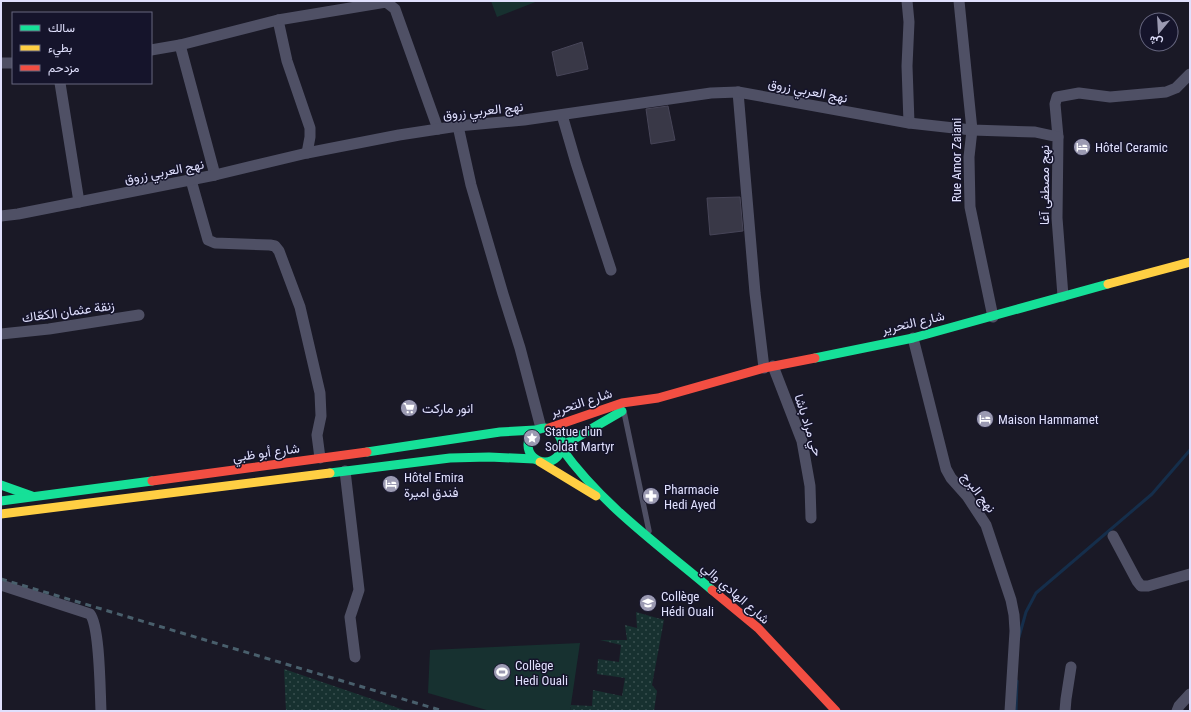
<svg xmlns="http://www.w3.org/2000/svg" width="1191" height="712" viewBox="0 0 1191 712" font-family="'Roboto Condensed',Vazirmatn,sans-serif">
  <style>
    .green { fill: #173130 }
    .park { fill: url(#park-dots) }
    .lines { fill: none; stroke-linecap: round; stroke-linejoin: round }
    .stream { stroke: #152e4b; stroke-width: 3 }
    .building { fill: #393847; stroke: #474558 }
    .lane { stroke: #4f5065; stroke-width: 5.5 }
    .street { stroke: #4f5065; stroke-width: 11 }
    .fast { stroke: #16e098; stroke-width: 9 }
    .slow { stroke: #ffcf43; stroke-width: 9 }
    .jam { stroke: #f24e42; stroke-width: 9 }
    .rail { stroke: #495f6c; stroke-width: 3; stroke-dasharray: 6 5; stroke-linecap: butt }
    .labels { text-anchor: middle; stroke-width: 3; stroke-linejoin: round; paint-order: stroke }
    .street-label { font-size: 13px; fill: #e0e0fd; stroke: #15142b }
    .poi-label { font-size: 13px; fill: #e0e0fd; stroke: #15142b; text-anchor: start }
  </style>
  <defs>
    <pattern id="park-dots" width="8" height="8" patternUnits="userSpaceOnUse"><rect width="8" height="8" fill="#173130"/><path d="M2 2h.1M6 6h.1" fill="none" stroke="#384f4f" stroke-width="1.8" stroke-linecap="round"/></pattern>
  </defs>
  <rect width="100%" height="100%" fill="#1a1926"/>
  <g class="green">
    <path d="M491 1H538L497 17Z"/>
    <path d="M580 643 570 711H490L428 693 430 650Z"/>
  </g>
  <g class="park">
    <path d="M636 612 664 620 652 685 657 691 654 711H570L571 705 592 706 593 690 622 696 625 678 597 674 598 659 619 662 621 645 600 640H627L625 625 637 628Z"/>
    <path d="M284 669 407 711H286Z"/>
  </g>
  <g class="lines">
    <g class="stream">
      <path d="M1019 637 1026 612 1036 593 1152 494 1190 450"/>
      <path d="M1016 711 1017 681"/>
    </g>
  </g>
  <g class="building">
    <path d="M582 42 588 69 557 76 552 52Z"/>
    <path d="M668 106 675 140 651 144 646 109Z"/>
    <path d="M740 197 743 231 710 235 707 198Z"/>
  </g>
  <g class="lines">
    <path class="lane" d="M624 412 649 531"/>
    <g class="street">
      <path d="M907 1 909 22 907 66 909 123"/>
      <path d="M959 1 972 130 969 157 970 207 993 317"/>
      <path d="M278 20 287 61 310 128V137L307 153"/>
      <path d="M180 45 215 175"/>
      <path d="M151 50 180 45 278 20 386 2 395 9 438 129"/>
      <path d="M1 63H13"/>
      <path d="M60 83 79 202"/>
      <path d="M738 92 755 293 764 368"/>
      <path d="M562 115 576 163 611 270"/>
      <path d="M458 126 471 185 503 294 520 348 541 428"/>
      <path d="M1058 137 1055 104 1057 97 1079 93 1110 97 1166 92 1176 88 1190 74"/>
      <path d="M191 180 208 240 215 243 270 245 275 246 279 251 300 307 320 393 321 416 317 435 320 458"/>
      <path d="M1 216 18 214 215 175 307 153 399 135 458 126 524 120 711 93 738 92 909 123 972 130 1035 132 1058 137 1057 218 1063 296"/>
      <path d="M1 334 49 329 139 315"/>
      <path d="M913 338 946 469 951 478 967 496 986 525 1011 600 1014 615 1015 631 1010 711"/>
      <path d="M773 366 802 441 810 486 811 518"/>
      <path d="M345 471 359 590 350 617 355 657"/>
      <path d="M1113 536 1137 581 1141 586H1148L1190 574"/>
      <path d="M1 585 90 614C100 627 100 691 101 711"/>
      <path d="M1065 711 1066 699 1071 667"/>
      <path d="M1177 711 1179 706 1190 694"/>
    </g>
    <g class="fast">
      <path d="M815 358 913 338 1108 284"/>
      <circle cx="545" cy="445" r="17"/>
      <path d="M562 446 622 411"/>
      <path d="M562 449C602 505 660 546 712 590"/>
      <path d="M367 452 500 432 535 430"/>
      <path d="M330 473 450 458 489 457 534 459"/>
      <path d="M1 485 32 496"/>
      <path d="M1 501 152 481"/>
    </g>
    <g class="slow">
      <path d="M1108 284 1190 262"/>
      <path d="M540 462 596 496"/>
      <path d="M1 514 330 473"/>
    </g>
    <g class="jam">
      <path d="M549 428 622 403 658 398 764 368 815 358"/>
      <path d="M152 481 367 452"/>
      <path d="M712 590 758 628 836 711"/>
    </g>
    <path class="rail" d="M1 579 443 711"/>
  </g>
  <defs>
    <g id="hotel-disc" transform="scale(0.9)"><circle r="9.5" fill="#9b9ab2" stroke="#15142b"/><path d="M-6-4.5h1.5V1H6V5H4.5V3h-9V5H-6ZM-4 0a1.8 1.8 0 1 1 3.6 0ZM.5 0V-2.5h3Q6-2.5 6 0Z" fill="#fff"/></g>
    <g id="supermarket-disc" transform="scale(0.9)"><circle r="9.5" fill="#9b9ab2" stroke="#15142b"/><path d="M-6-5.5h2.5l.6 2H6L4.5 2H-2.5L-4.4-4H-6ZM-1.5 3.2a1.3 1.3 0 1 0 .1 0ZM3 3.2a1.3 1.3 0 1 0 .1 0Z" fill="#fff"/></g>
    <g id="sight-disc" transform="scale(0.9)"><circle r="9.5" fill="#9b9ab2" stroke="#15142b"/><path d="M0-6L1.8-2.2L6-1.7L2.9 1.2L3.7 5.4L0 3.3L-3.7 5.4L-2.9 1.2L-6-1.7L-1.8-2.2Z" fill="#fff"/></g>
    <g id="pharmacy-disc" transform="scale(0.9)"><circle r="9.5" fill="#9b9ab2" stroke="#15142b"/><path d="M-2-6h4v4h4v4h-4v4h-4v-4h-4v-4h4Z" fill="#fff"/></g>
    <g id="school-disc" transform="scale(0.9)"><circle r="9.5" fill="#9b9ab2" stroke="#15142b"/><path d="M0-5L7-2L0 1L-7-2ZM-4 1L0 2.5L4 1V4Q0 6-4 4Z" fill="#fff"/></g>
    <g id="stadium-disc" transform="scale(0.9)"><circle r="9.5" fill="#9b9ab2" stroke="#15142b"/><path d="M0-5a6.5 5 0 1 0 0 10a6.5 5 0 1 0 0-10ZM-3.5-1.8h7v3.6h-7Z" fill="#fff"/></g>
  </defs>
  <g fill-rule="evenodd">
    <use href="#hotel-disc" x="1082" y="147"/>
    <use href="#supermarket-disc" x="409" y="408"/>
    <use href="#hotel-disc" x="985" y="419"/>
    <use href="#sight-disc" x="532" y="438"/>
    <use href="#hotel-disc" x="391" y="484"/>
    <use href="#pharmacy-disc" x="651" y="496"/>
    <use href="#school-disc" x="648" y="603"/>
    <use href="#stadium-disc" x="502" y="672"/>
  </g>
  <g class="labels">
    <g class="street-label">
      <text transform="translate(808 90) rotate(11)" y="5">نهج العربي زروق</text>
      <text transform="translate(483 110) rotate(-6)" y="5">نهج العربي زروق</text>
      <text transform="translate(956 160) rotate(-90)" y="5">Rue Amor Zaiani</text>
      <text transform="translate(164 171) rotate(-11)" y="5">نهج العربي زروق</text>
      <text transform="translate(1044 185) rotate(-90)" y="5">نهج مصطفى آغا</text>
      <text transform="translate(68 311) rotate(-8)" y="5">زنقة عثمان الكعّاك</text>
      <text transform="translate(913 322) rotate(-13)" y="5">شارع التحرير</text>
      <text transform="translate(581 402) rotate(-18)" y="5">شارع التحرير</text>
      <text transform="translate(809 425) rotate(72)" y="5">حي مراد باشا</text>
      <text transform="translate(266 452) rotate(-8)" y="5">شارع أبو ظبي</text>
      <text transform="translate(979 492) rotate(53)" y="5">نهج البرج</text>
      <text transform="translate(736 593) rotate(41)" y="5">شارع الهادي والي</text>
    </g>
    <g class="poi-label">
      <text x="1095" y="152">Hôtel Ceramic</text>
      <text x="422" y="413">انور ماركت</text>
      <text x="998" y="424">Maison Hammamet</text>
      <text x="545" y="436">Statue d'un<tspan x="545" dy="15">Soldat Martyr</tspan></text>
      <text x="404" y="482">Hôtel Emira<tspan x="404" dy="15">فندق اميرة</tspan></text>
      <text x="664" y="494">Pharmacie<tspan x="664" dy="15">Hedi Ayed</tspan></text>
      <text x="661" y="601">Collège<tspan x="661" dy="15">Hédi Ouali</tspan></text>
      <text x="515" y="670">Collège<tspan x="515" dy="15">Hedi Ouali</tspan></text>
    </g>
  </g>
  <rect width="1191" height="712" fill="none" stroke="#e0e0fd" stroke-width="4"/>
  <rect x="12" y="12" width="140" height="72" fill="#15142b" stroke="#66667f"/>
  <rect x="20" y="25" width="20" height="6" fill="#16e098" stroke="#66667f"/>
  <text x="48" y="32" font-size="12" fill="#e0e0fd">سالك</text>
  <rect x="20" y="45" width="20" height="6" fill="#ffcf43" stroke="#66667f"/>
  <text x="48" y="52" font-size="12" fill="#e0e0fd">بطيء</text>
  <rect x="20" y="65" width="20" height="6" fill="#f24e42" stroke="#66667f"/>
  <text x="48" y="72" font-size="12" fill="#e0e0fd">مزدحم</text>
  <g transform="translate(1159 32) rotate(198)"><circle r="19" fill="#15142b" stroke="#66667f"/>
  <path d="M0-3L7 15L0 10L-7 15Z" fill="#9b9ab2"/>
  <text y="-6" font-size="11" font-weight="bold" text-anchor="middle" fill="#e0e0fd">ش</text>
  </g>
</svg>
